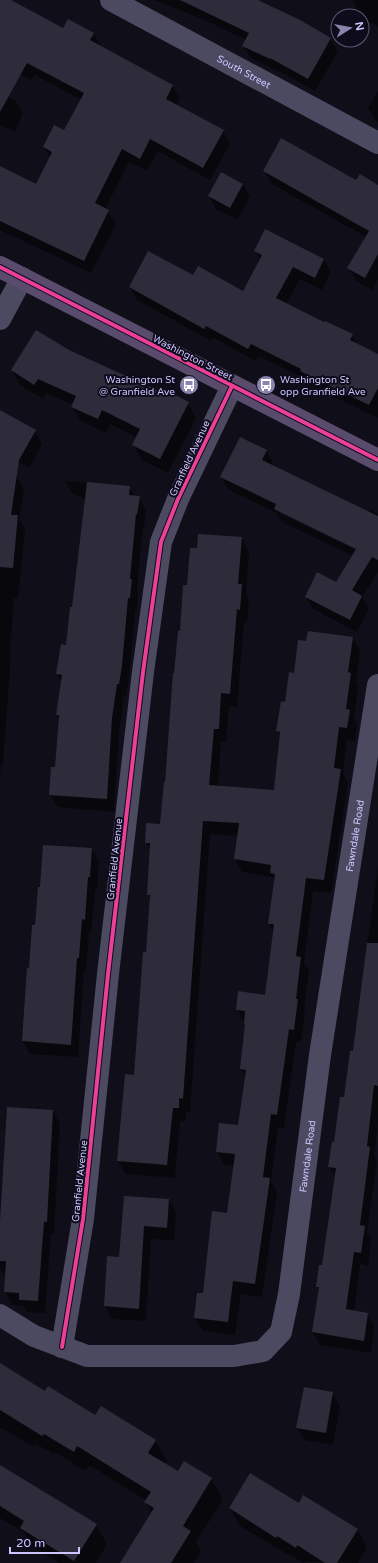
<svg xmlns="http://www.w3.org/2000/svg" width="378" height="1563" viewBox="0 0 378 1563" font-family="'Varela Round',sans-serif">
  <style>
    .shadow { fill: #0007; fill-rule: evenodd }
    .building { fill: #2e2b3b }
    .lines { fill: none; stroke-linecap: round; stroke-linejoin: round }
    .minor { stroke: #4b4a61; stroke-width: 22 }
    .major { stroke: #584b6b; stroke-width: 22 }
    .cycleway-casing { stroke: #0e0b1b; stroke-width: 6 }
    .cycleway { stroke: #ea4096; stroke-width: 4 }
    .labels { text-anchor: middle; stroke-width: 4; stroke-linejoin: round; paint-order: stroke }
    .street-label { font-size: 10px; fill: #ccc5ff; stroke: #0e0b1b }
    .poi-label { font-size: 10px; fill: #ccc5ff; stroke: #0e0b1b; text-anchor: end }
  </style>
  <rect width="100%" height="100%" fill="#100e18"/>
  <g class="shadow">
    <path d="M0 0H7L63 29 94 34 101 46 172 86 180 99 176 105 223 131 230 144 210 180 158 151 147 171 129 162 105 209 108 211 116 224 91 273 0 230V167L37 186 50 158 44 147 64 131 87 103 35 75 32 80 0 64Z"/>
    <path d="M153 0H255L330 38 338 51 315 91 278 70 277 71 251 58 243 46 246 40 203 19Z"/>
    <path d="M354 0H378V27L360 15 353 2Z"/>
    <path d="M378 91V122L376 121 368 108Z"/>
    <path d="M0 93 15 100 23 113 15 132 0 125Z"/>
    <path d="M264 171 357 181 378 186V279L372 290 356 281 349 268 366 237 272 184Z"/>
    <path d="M243 184 250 197 237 220 216 209 209 196Z"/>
    <path d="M255 251 324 260 331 272 322 290 300 279 286 304 325 324 352 335 358 345 378 355V418L308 384 306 379 258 356 255 361 213 337 211 341 137 300 130 287 194 277 243 292 261 260Z"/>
    <path d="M69 351 160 393 188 403 196 418 168 473 142 460 133 445 137 437 110 424 106 433 81 421 72 407 73 405 46 393 43 399 20 385 12 370Z"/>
    <path d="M0 411 35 431 42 444 29 468 0 452Z"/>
    <path d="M266 450 273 463 272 466 367 512 369 509 378 514V572L362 597 369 609 357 632 313 609 306 597 336 583 353 556 282 522 277 513 229 490 221 477ZM281 512 360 550V552L281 514Z"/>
    <path d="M0 474 16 476 24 489 19 519 25 529 18 599 14 598 10 651 11 654 3 765H1L0 775Z"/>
    <path d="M65 481 129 487 135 496 139 497 146 509 144 527H143L137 590 138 593 137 610H135L129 679 126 697 124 696 119 732 114 812 58 807 50 795 55 768 59 719 57 715 62 682 57 674 67 646 73 608 86 500 72 493Z"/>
    <path d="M242 538 249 552 246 593 249 599 247 623 244 622 237 707 229 706 226 742H221L218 787 275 791 281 737 277 731 294 674 307 642 352 637 360 651 356 684 358 687 354 719 357 724 355 741 347 740 343 773 348 783 331 893 313 891 304 963 309 971 304 1010 305 1013 301 1042H296L284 1128 278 1127 271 1182 277 1192 262 1297 241 1294 235 1335 203 1331 195 1318 228 1214 235 1166 224 1165 217 1151 239 1126 246 1077 241 1069 246 1026 237 1010 266 996 274 932 269 924 275 880 273 877 242 872 235 859 238 836 210 834 190 1112 186 1111V1121H180L175 1178 126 1174 118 1161 135 1076 147 953 151 899 148 895 151 851 146 843 161 825 175 674 188 586 198 549Z"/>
    <path d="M92 849 99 862 97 890H95L91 932H89L86 970H84L78 1057 30 1054 23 1041 36 926Z"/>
    <path d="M378 867V1123L374 1156 377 1161 367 1232 371 1239 368 1266 360 1264 354 1312 367 1314 374 1326 371 1353 320 1345 313 1332 319 1291 317 1286 323 1266 336 1178 329 1167 354 1053 360 996Z"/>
    <path d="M53 1111 60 1124 54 1234H51L45 1313 27 1312 23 1306 12 1305 5 1292 6 1273H2L0 1269V1233Z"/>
    <path d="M125 1197 169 1200 176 1213 174 1240 151 1239 146 1321 112 1319 105 1306 108 1257 120 1258Z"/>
    <path d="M0 1364 46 1392 95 1416 155 1440 167 1460 164 1464 178 1473 184 1462 211 1479 223 1499 196 1542 201 1551 194 1563H123L152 1513 146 1502 147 1501 89 1465 85 1471 55 1452 54 1454 36 1444 34 1447 0 1427Z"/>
    <path d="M333 1393 340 1406 333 1445 305 1440 297 1428Z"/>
    <path d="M0 1470 96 1525 107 1544 96 1563H59L33 1547 24 1532 0 1518Z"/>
    <path d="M299 1504 357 1529 367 1547 358 1563 308 1562 304 1563 287 1553V1554L240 1526 230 1508Z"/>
  </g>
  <g class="building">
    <path d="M0 0H11L63 28 68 19 94 33 90 40 173 85 166 99 224 130 203 168 150 139 140 159 122 149 95 203 109 210 84 261 0 221V166L36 184 52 152 43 147 54 125 64 130 84 93 27 63 0 112Z"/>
    <path d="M180 0H258L300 20 331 38 308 79 270 58V59L242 46 249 33Z"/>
    <path d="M281 138 356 180 360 174 378 185V254L365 278 347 268 369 231 263 171Z"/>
    <path d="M221 172 243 184 230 208 208 196Z"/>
    <path d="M265 229 324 259 315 278 293 267 276 298 324 322 325 321 353 334 350 340 378 354V388L369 405 300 371 301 369 251 344 248 349 206 326 204 329 129 287 148 251 193 275 198 266 243 291 262 255 254 251Z"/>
    <path d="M36 330 69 350 159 391 161 388 189 402 160 459 132 445 140 429 102 410 98 419 71 407 76 396 38 379 34 385 11 370Z"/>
    <path d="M0 410 36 430 19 460 11 515H18L13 568 0 567Z"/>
    <path d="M240 437 267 450 262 460 378 516V560L372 557 352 590 362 596 350 620 305 597 317 572 336 582 356 549 274 509 276 504 220 477Z"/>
    <path d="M87 482 130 486 129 495 140 496 137 515 136 514 130 579H132L130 598H128L122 666 119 684H117L112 718 107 799 49 795 51 767H55L59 715H56L62 675 56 674 61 644 66 645 70 607H72Z"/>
    <path d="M198 534 242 537 238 584H242L240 610 237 609 230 694 221 693 219 729H214L209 785 274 790 280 732 276 731 281 701 285 702 289 672 294 673 298 640 306 641 308 631 353 637 348 672 351 673 346 709 350 710 347 728 339 727 334 768 341 769 324 880 306 878 296 956 301 957 296 999H298L294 1030 289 1029 277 1115 271 1114 263 1177 270 1178 255 1284 233 1281 228 1322 194 1318 197 1293H203L212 1211 227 1213 235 1154 216 1152 219 1123 238 1125 246 1070 240 1069 245 1024 244 1023 245 1011 236 1010 238 991 265 995 274 924H268L275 874 270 873 271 865 234 859 239 823 203 821 183 1099 179 1098V1108H173L167 1165 117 1161 125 1074 134 1075 143 952H146L150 895H147L150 843H145L146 823 160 824 164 782H165L173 673H174L178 631H180L183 585H187L190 548H197Z"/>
    <path d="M43 845 92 848 90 877H88L85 920 82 919 79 958H77L71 1045 22 1041 27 968H29L32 925H35L38 887H40Z"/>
    <path d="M367 943H378V1086L374 1085 367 1146 370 1147 360 1225 365 1226 361 1253 354 1252 346 1309 368 1313 364 1341 312 1332 319 1287H316L319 1265H322L336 1168 328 1167 332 1142H334L340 1097H344L350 1051H353Z"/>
    <path d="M7 1107 53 1110 47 1222H44L38 1301 19 1300V1293L4 1292 6 1261H0V1221Z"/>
    <path d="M124 1196 169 1199 167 1228 144 1226 139 1309 104 1306 107 1256 119 1257Z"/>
    <path d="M0 1363 45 1391 48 1386 95 1415 101 1406 156 1440 148 1453 178 1471 184 1461 212 1478 183 1526 191 1531 171 1563H120L154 1508 144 1502 151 1492 77 1446 74 1452 44 1434 42 1436 0 1410Z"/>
    <path d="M304 1387 333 1392 326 1433 296 1428Z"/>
    <path d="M0 1465 97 1524 74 1561 20 1528 24 1521 0 1506Z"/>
    <path d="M250 1473 299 1503 303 1495 358 1529 337 1563H325L297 1545 296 1548 277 1536 276 1538 229 1508Z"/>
  </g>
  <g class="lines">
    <g class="minor">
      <path id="s1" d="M111 0 378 143"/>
      <path d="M0 319 22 278"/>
      <path id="s2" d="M0 1315 34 1336 87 1356H234L263 1351 281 1332 289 1294 320 1055 378 685"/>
      <path d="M62 1347 83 1219 108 974 143 672 161 542 178 499 232 386"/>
    </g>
    <path class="major" d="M0 267 378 460"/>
    <g class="cycleway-casing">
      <g id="cycleway">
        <path d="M0 267 378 460"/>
        <path d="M62 1347 83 1219 108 974 143 672 161 542 178 499 232 386"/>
      </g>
    </g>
    <use href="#cycleway" class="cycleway"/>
  </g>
  <defs>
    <g id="bus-disc" transform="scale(1)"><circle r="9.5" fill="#8a85ae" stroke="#0e0b1b"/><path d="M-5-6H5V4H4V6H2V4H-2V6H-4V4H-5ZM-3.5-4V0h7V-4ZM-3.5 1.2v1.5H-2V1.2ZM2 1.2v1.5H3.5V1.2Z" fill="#fff"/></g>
  </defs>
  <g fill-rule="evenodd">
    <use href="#bus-disc" x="189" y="385"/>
    <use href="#bus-disc" x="266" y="385"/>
  </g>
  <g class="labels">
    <g class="street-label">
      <text dy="4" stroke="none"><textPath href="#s1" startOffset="151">South Street</textPath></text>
      <text transform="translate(193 357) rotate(27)" y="4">Washington Street</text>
      <text transform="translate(189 458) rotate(-65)" y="4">Granfield Avenue</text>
      <text dy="4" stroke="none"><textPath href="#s2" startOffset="801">Fawndale Road</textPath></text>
      <text transform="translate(114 859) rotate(-84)" y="4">Granfield Avenue</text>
      <text dy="4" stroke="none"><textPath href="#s2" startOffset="477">Fawndale Road</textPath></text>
      <text transform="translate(79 1181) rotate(-84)" y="4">Granfield Avenue</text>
    </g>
    <g class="poi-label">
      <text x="175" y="383">Washington St<tspan x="175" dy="12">@ Granfield Ave</tspan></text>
      <text x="280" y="383" text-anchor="start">Washington St<tspan x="280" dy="12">opp Granfield Ave</tspan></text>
    </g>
  </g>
  <g transform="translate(350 28) rotate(79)"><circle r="19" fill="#0e0b1b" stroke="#5a5576"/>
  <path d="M0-3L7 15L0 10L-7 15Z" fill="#8a85ae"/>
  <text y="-6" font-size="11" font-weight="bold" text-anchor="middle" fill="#ccc5ff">N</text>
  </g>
  <path d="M10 1547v6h69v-6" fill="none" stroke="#ccc5ff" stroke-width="2"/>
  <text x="16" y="1547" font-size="12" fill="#ccc5ff" stroke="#0e0b1b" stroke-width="3" paint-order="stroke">20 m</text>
</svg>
